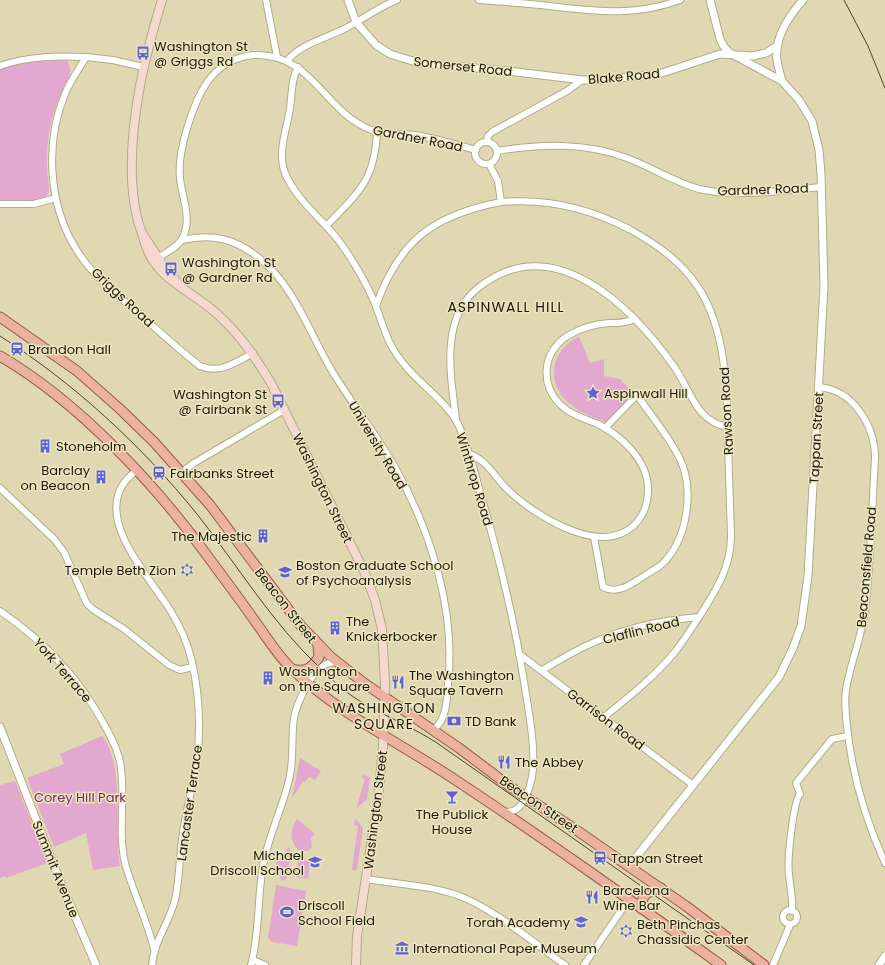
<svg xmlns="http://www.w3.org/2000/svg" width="885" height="965" viewBox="0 0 885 965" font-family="Poppins,sans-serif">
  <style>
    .green { fill: #e2a8d0 }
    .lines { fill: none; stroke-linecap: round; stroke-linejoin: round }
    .minor-casing { stroke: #b3ab87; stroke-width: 8 }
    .tertiary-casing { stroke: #b3ab87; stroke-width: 9 }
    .secondary-casing { stroke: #b3ab87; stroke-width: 10 }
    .primary-casing { stroke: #9a5b44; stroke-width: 11 }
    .minor { stroke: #fff; stroke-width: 6 }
    .tertiary { stroke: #fff; stroke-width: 7 }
    .secondary { stroke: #f5d9d0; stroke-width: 8 }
    .primary { stroke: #ebb2a1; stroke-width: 9 }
    .tram { stroke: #484431; stroke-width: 1 }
    .labels { text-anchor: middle; stroke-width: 3; stroke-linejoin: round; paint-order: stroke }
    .poi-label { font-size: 13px; fill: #1c190b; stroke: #ede5bf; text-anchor: start }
    .street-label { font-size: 13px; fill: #1c190b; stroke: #ede5bf }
    .park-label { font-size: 13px; fill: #732e63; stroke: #ede5bf }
    .neighbourhood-label { font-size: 14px; letter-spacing: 1px; fill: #1c190b; stroke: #ede5bf }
  </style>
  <rect width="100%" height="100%" fill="#e0d8b3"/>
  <g class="green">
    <path d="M51 59H65C79 70 60 93 56 106 49 126 46 146 47 167 47 175 49 184 49 192 42 206 13 202 0 200V69L21 63Z"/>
    <path d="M579 337 590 363 604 359V376L620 379 632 393 631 398 606 422C595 418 579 412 570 404 545 383 550 350 579 337Z"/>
    <path d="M102 736C125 762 114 831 120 866L93 870 86 833 54 847 27 778 64 764 60 754Z"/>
    <path d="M300 758 321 771 315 780 309 777 305 782 303 781 292 799Z"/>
    <path d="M362 775 370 777 367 799 356 809 365 779 362 778Z"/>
    <path d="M15 781 48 863 6 878 5 876 0 878V785Z"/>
    <path d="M355 818 363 828 357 870H352L358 826 354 825Z"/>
    <path d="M297 819 315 834 311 838 312 847 308 851H300C289 843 290 829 297 819Z"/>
    <path d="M289 847 293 857H291L286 879 282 881 276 870V862Z"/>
    <path d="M298 857 311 859 308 879 296 877Z"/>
    <path d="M276 885 306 891 297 946 272 942 268 938Z"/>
  </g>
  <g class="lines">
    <g class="minor-casing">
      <g id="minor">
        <path d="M266 0 277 57"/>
        <path d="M479 0C502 2 526 3 549 6 596 11 634 17 680 0"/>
        <path d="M287 61C300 44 327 38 346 28 363 19 379 7 397 0"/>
        <path d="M0 66C28 56 57 56 86 57"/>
        <path d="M143 67 113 60 86 57C79 69 70 81 65 94 45 142 48 204 76 249 93 277 120 297 144 318 162 334 180 351 200 366 219 374 235 363 253 353"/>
        <path d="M298 67C291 80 292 94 290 108 287 129 277 152 285 173 296 200 322 219 339 241 352 259 364 279 373 299 385 328 385 343 408 369 424 387 447 403 458 424 469 448 475 474 482 499 501 564 516 628 526 694 530 719 536 752 532 777 530 787 524 806 515 810 512 812 507 812 503 812"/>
        <circle cx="486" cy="153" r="11"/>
        <path d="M487 142 488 136 492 132 567 91 582 80"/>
        <path d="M497 151C540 144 585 142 627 158 651 167 674 182 699 189 738 198 782 190 821 187"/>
        <path d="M489 164 498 181 501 202C547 198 589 208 629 229 656 244 681 261 698 287 727 331 727 392 728 442 729 474 730 505 731 536 731 568 715 592 699 617 691 629 683 642 674 653 654 677 629 697 604 717"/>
        <path d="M0 204H34L56 198"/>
        <path d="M326 226C358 193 375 181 377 131"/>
        <path d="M182 240C212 233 236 239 259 258 296 287 311 338 335 376 355 408 379 438 397 471 431 533 456 611 448 683 447 699 447 720 433 730"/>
        <path d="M158 258C165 253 180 246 183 237 192 218 182 198 180 178 177 152 193 102 208 81 219 66 236 56 254 55 312 53 323 110 369 129 383 135 400 133 414 135 435 138 455 144 476 150"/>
        <path d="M376 306C399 240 434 215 501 202"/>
        <path d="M818 387C853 389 875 426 875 458 872 509 871 560 865 610 862 637 850 663 846 690 844 702 846 714 847 726 852 774 865 819 885 863"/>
        <path d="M456 419C451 377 439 319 478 288 554 227 633 308 675 368 691 391 696 422 728 427"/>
        <path d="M469 454C485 458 495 477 506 488 531 513 593 553 628 530 643 520 648 506 648 489 648 460 621 436 598 424 586 419 573 416 563 407 538 386 542 349 571 334 582 328 596 324 609 323 618 323 626 323 635 319"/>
        <path d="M137 470C131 475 126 479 122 486 99 525 151 579 170 610 180 626 188 644 192 662 200 697 201 733 196 768 192 790 186 811 183 833 179 855 180 878 175 900 169 923 154 941 152 965"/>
        <path d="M182 472 194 463 284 410"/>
        <path d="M0 488 54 539 64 552 87 604 94 610 124 629 169 665 180 670 193 667"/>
        <path d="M594 537 603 587C618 595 631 584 644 576 651 571 661 567 666 560 688 535 694 488 680 459 669 436 651 416 637 395L605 428"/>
        <path d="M0 611C44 641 80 679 105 726 112 739 120 754 121 769 125 800 118 833 125 863 133 892 147 920 154 949"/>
        <path d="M519 654 693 785"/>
        <path d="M542 670C560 660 577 649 597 641 629 627 664 620 699 617"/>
        <path d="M366 879C396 884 428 885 457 895 493 908 534 943 565 965"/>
        <circle cx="790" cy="917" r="7"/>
        <path d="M792 911C793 896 790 888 789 874 787 861 793 803 800 794L796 783 832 739 848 736"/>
        <path d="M253 960 265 965"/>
        <path d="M251 965C260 932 257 899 263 866 268 835 284 806 290 775 294 756 291 737 294 718 297 701 317 657 337 663"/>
        <path d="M584 965 629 899"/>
        <path d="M773 965 790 925"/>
      </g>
    </g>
    <g class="tertiary-casing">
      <g id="tertiary">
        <path d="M348 0 356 22 376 45 390 54 419 63 508 71 582 80H600L659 74 720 54 753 56 766 53 777 46"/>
        <path d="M782 81C780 74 778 67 777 60 774 38 789 16 803 0"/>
        <path d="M0 727 60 881 96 965"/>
        <path d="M629 866 779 677 793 648 801 626 808 576 824 286 821 174 819 150 812 121 799 100 782 81 730 53 724 47 720 39 710 0"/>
        <path d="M879 965 885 956"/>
      </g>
    </g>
    <g class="secondary-casing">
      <g id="secondary">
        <path d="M142 233C135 216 133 198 132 179 130 117 144 59 162 0"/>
        <path d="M180 286 163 265 142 233C152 279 184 285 216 313 239 333 255 357 271 383L364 571 375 600 382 629 385 682 383 747 378 800 357 936 356 965"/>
      </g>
    </g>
    <g class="primary-casing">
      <g id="primary">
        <path d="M0 317 77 371 120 409 154 442 210 505 301 626 331 657 364 683 459 748 512 788 569 825 686 906 764 965"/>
        <path d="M0 356C79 402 156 485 209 558 225 580 241 601 257 624 268 639 278 656 292 669 339 714 400 743 454 779 545 839 633 902 721 965"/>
        <path d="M292 669C305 673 312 668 319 657L318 645"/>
        <path d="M642 909C640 895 648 891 661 888"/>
      </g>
    </g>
    <use href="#minor" class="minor"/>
    <use href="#tertiary" class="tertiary"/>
    <use href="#secondary" class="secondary"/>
    <use href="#primary" class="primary"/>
    <g class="tram">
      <path d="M844 0 868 46 885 88"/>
      <path d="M0 336C75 384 141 445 197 514 238 566 272 623 320 668 333 681 348 695 365 704 389 718 414 728 437 743L754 965"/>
    </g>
  </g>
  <defs>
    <g id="bus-bare" transform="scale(1.08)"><path d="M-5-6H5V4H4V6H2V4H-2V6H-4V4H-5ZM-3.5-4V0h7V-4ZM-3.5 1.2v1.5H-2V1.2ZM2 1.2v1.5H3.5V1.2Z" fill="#5e62da" stroke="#ede5bf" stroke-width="2.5" paint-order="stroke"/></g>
    <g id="station-bare" transform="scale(1.08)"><path d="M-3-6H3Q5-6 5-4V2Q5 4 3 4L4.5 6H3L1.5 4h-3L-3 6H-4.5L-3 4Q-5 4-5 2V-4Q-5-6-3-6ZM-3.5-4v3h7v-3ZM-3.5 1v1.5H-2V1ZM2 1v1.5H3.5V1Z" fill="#5e62da" stroke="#ede5bf" stroke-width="2.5" paint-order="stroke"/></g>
    <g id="sight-bare" transform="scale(1.08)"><path d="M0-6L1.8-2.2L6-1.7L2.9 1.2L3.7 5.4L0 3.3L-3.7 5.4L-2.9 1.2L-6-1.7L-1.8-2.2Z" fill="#5e62da" stroke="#ede5bf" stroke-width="2.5" paint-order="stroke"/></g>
    <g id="building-bare" transform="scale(1.08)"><path d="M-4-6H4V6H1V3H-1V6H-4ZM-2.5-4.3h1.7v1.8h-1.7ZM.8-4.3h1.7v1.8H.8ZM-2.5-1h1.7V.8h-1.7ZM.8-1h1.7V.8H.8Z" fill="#5e62da" stroke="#ede5bf" stroke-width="2.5" paint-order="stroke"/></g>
    <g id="synagogue-bare" transform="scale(1.08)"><path d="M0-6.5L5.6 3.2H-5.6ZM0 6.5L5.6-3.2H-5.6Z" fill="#5e62da" stroke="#ede5bf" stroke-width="2.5" paint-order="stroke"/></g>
    <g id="university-bare" transform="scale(1.08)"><path d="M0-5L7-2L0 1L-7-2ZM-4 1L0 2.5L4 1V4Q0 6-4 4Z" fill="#5e62da" stroke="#ede5bf" stroke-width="2.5" paint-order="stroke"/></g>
    <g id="restaurant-bare" transform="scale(1.08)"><path d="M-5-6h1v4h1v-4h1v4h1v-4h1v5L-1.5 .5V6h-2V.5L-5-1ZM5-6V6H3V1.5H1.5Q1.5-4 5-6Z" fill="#5e62da" stroke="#ede5bf" stroke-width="2.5" paint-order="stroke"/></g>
    <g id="bank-bare" transform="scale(1.08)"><path d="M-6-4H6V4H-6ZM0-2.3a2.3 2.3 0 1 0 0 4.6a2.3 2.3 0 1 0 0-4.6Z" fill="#5e62da" stroke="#ede5bf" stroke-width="2.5" paint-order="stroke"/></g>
    <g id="bar-bare" transform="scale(1.08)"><path d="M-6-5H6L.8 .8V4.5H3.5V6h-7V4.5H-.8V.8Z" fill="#5e62da" stroke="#ede5bf" stroke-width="2.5" paint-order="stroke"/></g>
    <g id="school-bare" transform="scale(1.08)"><path d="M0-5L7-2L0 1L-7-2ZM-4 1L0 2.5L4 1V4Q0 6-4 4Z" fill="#5e62da" stroke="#ede5bf" stroke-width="2.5" paint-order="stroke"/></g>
    <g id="stadium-bare" transform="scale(1.08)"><path d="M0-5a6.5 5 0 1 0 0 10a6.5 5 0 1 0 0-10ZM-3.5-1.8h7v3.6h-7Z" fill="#5e62da" stroke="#ede5bf" stroke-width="2.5" paint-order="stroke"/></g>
    <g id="museum-bare" transform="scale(1.08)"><path d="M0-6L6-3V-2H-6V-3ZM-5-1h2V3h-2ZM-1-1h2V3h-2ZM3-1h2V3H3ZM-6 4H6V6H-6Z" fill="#5e62da" stroke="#ede5bf" stroke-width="2.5" paint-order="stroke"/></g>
  </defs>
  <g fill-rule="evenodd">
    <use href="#bus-bare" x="143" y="53"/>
    <use href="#bus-bare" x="171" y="269"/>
    <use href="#station-bare" x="17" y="349"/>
    <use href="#sight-bare" x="593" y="393"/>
    <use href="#bus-bare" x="278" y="401"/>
    <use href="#building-bare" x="45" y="446"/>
    <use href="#station-bare" x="159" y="473"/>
    <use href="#building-bare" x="101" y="477"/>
    <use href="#building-bare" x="263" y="536"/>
    <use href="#synagogue-bare" x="187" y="570"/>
    <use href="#university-bare" x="285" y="572"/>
    <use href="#building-bare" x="335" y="628"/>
    <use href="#building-bare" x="268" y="678"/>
    <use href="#restaurant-bare" x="398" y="682"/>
    <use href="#bank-bare" x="454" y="721"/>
    <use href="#restaurant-bare" x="504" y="762"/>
    <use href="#bar-bare" x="452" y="797"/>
    <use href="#station-bare" x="600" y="858"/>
    <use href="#school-bare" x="315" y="862"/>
    <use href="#restaurant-bare" x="592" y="897"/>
    <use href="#stadium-bare" x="287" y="912"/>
    <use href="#school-bare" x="581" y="922"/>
    <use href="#synagogue-bare" x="626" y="931"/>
    <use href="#museum-bare" x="402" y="948"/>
  </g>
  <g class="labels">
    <g class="poi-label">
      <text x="154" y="51">Washington St<tspan x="154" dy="15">@ Griggs Rd</tspan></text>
      <text x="182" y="267">Washington St<tspan x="182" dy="15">@ Gardner Rd</tspan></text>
      <text x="28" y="354">Brandon Hall</text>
      <text x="604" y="398">Aspinwall Hill</text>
      <text x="267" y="399" text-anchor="end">Washington St<tspan x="267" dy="15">@ Fairbank St</tspan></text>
      <text x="56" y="451">Stoneholm</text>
      <text x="90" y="475" text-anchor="end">Barclay<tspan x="90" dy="15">on Beacon</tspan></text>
      <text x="170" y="478">Fairbanks Street</text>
      <text x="252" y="541" text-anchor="end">The Majestic</text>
      <text x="296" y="570">Boston Graduate School<tspan x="296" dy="15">of Psychoanalysis</tspan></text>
      <text x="176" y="575" text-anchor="end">Temple Beth Zion</text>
      <text x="346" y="626">The<tspan x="346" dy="15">Knickerbocker</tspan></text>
      <text x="279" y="676">Washington<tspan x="279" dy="15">on the Square</tspan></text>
      <text x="409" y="680">The Washington<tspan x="409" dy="15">Square Tavern</tspan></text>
      <text x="465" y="726">TD Bank</text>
      <text x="515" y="767">The Abbey</text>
      <text x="452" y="819" text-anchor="middle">The Publick<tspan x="452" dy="15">House</tspan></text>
      <text x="304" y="860" text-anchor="end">Michael<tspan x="304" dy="15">Driscoll School</tspan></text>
      <text x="611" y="863">Tappan Street</text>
      <text x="603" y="895">Barcelona<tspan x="603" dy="15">Wine Bar</tspan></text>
      <text x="298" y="910">Driscoll<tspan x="298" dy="15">School Field</tspan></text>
      <text x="570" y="927" text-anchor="end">Torah Academy</text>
      <text x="637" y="929">Beth Pinchas<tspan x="637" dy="15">Chassidic Center</tspan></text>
      <text x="413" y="953">International Paper Museum</text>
    </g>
    <g class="street-label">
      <text transform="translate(463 66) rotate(6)" y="5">Somerset Road</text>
      <text transform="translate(624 76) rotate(-5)" y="5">Blake Road</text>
      <text transform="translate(418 138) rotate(11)" y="5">Gardner Road</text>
      <text transform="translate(763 189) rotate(-2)" y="5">Gardner Road</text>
      <text transform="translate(123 297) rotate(43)" y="5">Griggs Road</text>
      <text transform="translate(726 411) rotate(-93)" y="5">Rawson Road</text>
      <text transform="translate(816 438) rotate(-87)" y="5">Tappan Street</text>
      <text transform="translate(378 445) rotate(59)" y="5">University Road</text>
      <text transform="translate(475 479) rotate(73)" y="5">Winthrop Road</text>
      <text transform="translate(323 488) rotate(64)" y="5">Washington Street</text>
      <text transform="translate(866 567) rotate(-85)" y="5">Beaconsfield Road</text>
      <text transform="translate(286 605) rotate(52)" y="5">Beacon Street</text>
      <text transform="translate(641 630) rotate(-14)" y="5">Claflin Road</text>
      <text transform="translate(63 670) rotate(49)" y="5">York Terrace</text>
      <text transform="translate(606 719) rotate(37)" y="5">Garrison Road</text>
      <text transform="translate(189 803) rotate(-82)" y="5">Lancaster Terrace</text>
      <text transform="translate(539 804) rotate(34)" y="5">Beacon Street</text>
      <text transform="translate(375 810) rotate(-83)" y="5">Washington Street</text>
      <text transform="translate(56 869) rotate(68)" y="5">Summit Avenue</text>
    </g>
    <g class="park-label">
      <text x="80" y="802">Corey Hill Park</text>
    </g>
    <g class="neighbourhood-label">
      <text x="506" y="312">ASPINWALL HILL</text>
      <text x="384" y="713">WASHINGTON<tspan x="384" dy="16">SQUARE</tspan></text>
    </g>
  </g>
</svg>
